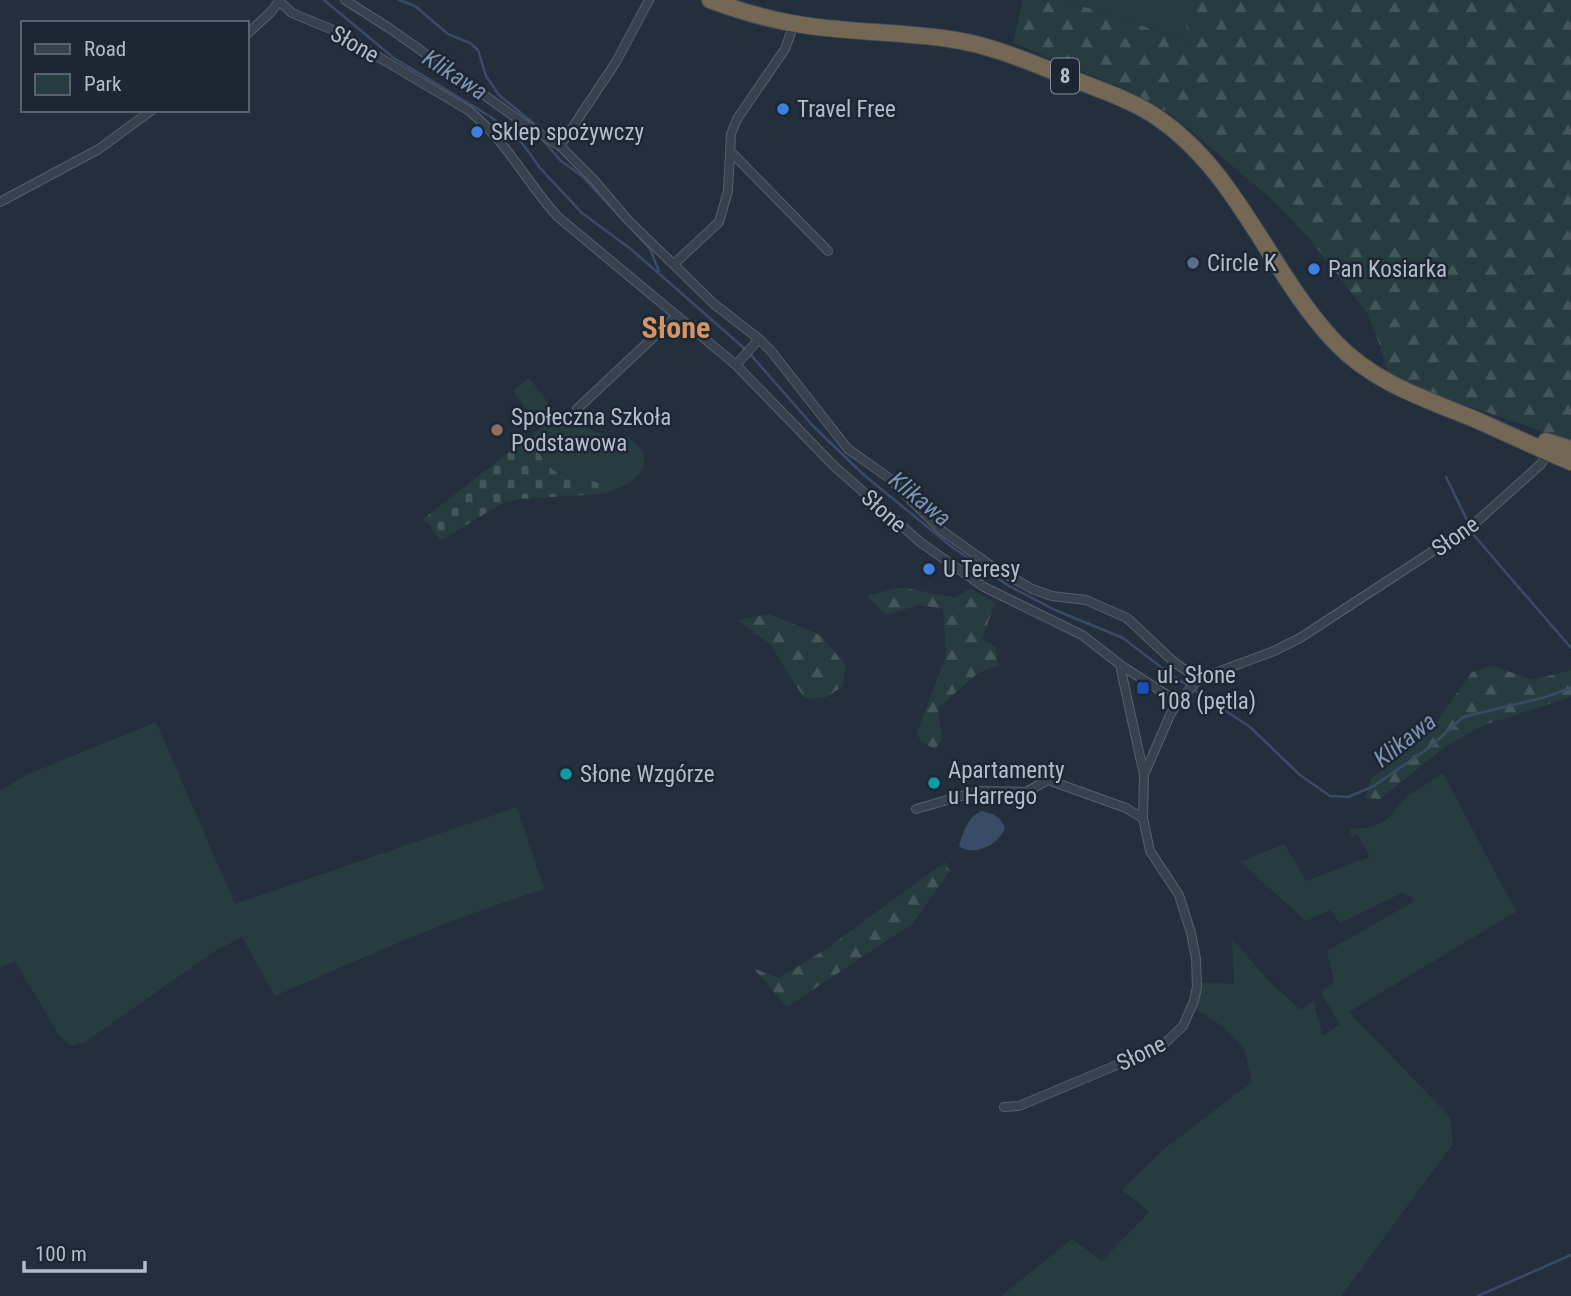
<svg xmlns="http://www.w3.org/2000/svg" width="1571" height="1296" viewBox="0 0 1571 1296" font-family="'Roboto Condensed',sans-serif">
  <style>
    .green { fill: #263c3f }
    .forest { fill: url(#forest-firs) }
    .cemetery { fill: url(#cemetery-stones) }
    .water { fill: #394c67 }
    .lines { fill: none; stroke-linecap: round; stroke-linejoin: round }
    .stream { stroke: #394c67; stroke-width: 2.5 }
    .street-casing { stroke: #565f6c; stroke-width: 10 }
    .highway-casing { stroke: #434c59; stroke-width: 18 }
    .street { stroke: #38414e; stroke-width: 8 }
    .highway { stroke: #746855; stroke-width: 16 }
    .shop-dot { fill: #3f7fe0; stroke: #1d2633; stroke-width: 2.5 }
    .service-dot { fill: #5c6f8a; stroke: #1d2633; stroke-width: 2.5 }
    .education-dot { fill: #8d6e63; stroke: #1d2633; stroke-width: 2.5 }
    .transit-dot { fill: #1a4fb4; stroke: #1d2633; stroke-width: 2.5 }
    .culture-dot { fill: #0f9aa8; stroke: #1d2633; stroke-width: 2.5 }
    .labels { text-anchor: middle; stroke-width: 5; stroke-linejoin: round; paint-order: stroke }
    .shield { fill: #1d2633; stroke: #878f9c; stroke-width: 2 }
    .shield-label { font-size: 21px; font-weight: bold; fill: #b4bcc9 }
    .street-label { font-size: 23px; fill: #b4bcc9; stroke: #1d2633 }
    .poi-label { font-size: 23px; fill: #b4bcc9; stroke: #1d2633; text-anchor: start }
    .water-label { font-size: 24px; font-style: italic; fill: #7c92b1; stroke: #1d2633 }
    .district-label { font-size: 30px; font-weight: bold; fill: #d59563; stroke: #1d2633 }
  </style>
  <defs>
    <pattern id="forest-firs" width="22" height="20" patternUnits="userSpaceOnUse" patternTransform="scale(1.75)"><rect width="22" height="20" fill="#263c3f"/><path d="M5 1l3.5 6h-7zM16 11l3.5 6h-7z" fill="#435659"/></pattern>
    <pattern id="cemetery-stones" width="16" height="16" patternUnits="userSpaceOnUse" patternTransform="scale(1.75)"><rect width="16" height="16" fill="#263c3f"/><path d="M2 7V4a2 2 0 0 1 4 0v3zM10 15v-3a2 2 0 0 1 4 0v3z" fill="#435659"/></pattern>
  </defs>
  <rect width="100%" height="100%" fill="#242f3e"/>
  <g class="green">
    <path d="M1060 0H1177L1194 45 1116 16Z"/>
    <path d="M529 378 551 406 534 419 513 391Z"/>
    <path d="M558 416 620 442 623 435C652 449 651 474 621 487 615 490 607 492 600 494L603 484 554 471 526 439Z"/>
    <path d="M156 722 235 904 517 807 544 889C452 918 364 957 275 996L242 937 215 951 85 1042 72 1046 60 1037 15 961 0 968V791L24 776Z"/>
    <path d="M1443 773 1516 912 1349 1012 1450 1117 1453 1144 1341 1296H1001L1072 1239 1102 1261 1149 1212 1122 1190 1164 1149 1252 1082 1244 1049 1222 1026 1195 1008 1200 995V982L1234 984 1232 939 1270 982 1301 1010 1313 1001 1323 1036 1340 1024 1321 993 1334 981 1327 951 1413 902 1412 897 1402 893 1340 923 1330 910 1306 921 1240 862 1284 844 1306 881 1370 857 1357 834 1351 837 1350 829 1372 827 1386 820 1408 796Z"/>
  </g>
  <g class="forest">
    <path d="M1023 0H1060L1116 16 1193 45 1177 0H1571V441L1436 395 1387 371 1379 343 1367 313 1310 239 1269 197 1171 114 1127 90 1013 43Z"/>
    <path d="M901 587 956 598 970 588 995 603 982 639 996 647 998 665 978 673 938 708 942 739 935 749 921 742 917 733 946 656 943 609 919 605 886 615 867 596Z"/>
    <path d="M769 614 822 636 845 665 843 686 827 697 805 699 770 644 737 620Z"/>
    <path d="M1493 666 1533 680 1571 670V697L1484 725 1446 746 1380 799 1364 798 1371 779 1428 734 1472 672Z"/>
    <path d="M945 862 950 871 912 924 787 1007 753 968 779 978 826 949Z"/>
  </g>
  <path class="cemetery" d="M526 439 554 471 604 484 600 494 521 499 503 503 443 539H439L428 523 422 520Z"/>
  <path class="water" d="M981 811C993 813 1001 817 1005 828 999 845 974 857 959 846 964 831 967 818 981 811Z"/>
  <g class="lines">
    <g class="stream">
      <path d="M324 0 394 58 491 117 522 143 540 168 582 213 632 250 745 349"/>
      <path d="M399 0 415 6 448 34 470 43 478 50 486 76 499 95 539 128"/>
      <path d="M542 139 561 161 582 176 650 249 659 271"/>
      <path d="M750 354 813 426 864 475 952 547 1009 586 1055 610 1123 638 1170 674 1250 727 1300 775 1330 796 1348 797 1374 786 1431 746 1463 717 1542 698 1571 688"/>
      <path d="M1446 477 1468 522"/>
      <path d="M1472 533 1571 648"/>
      <path d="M1478 1296 1571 1255"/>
    </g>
    <g class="street-casing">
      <g id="street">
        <path d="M278 0 292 13 333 30 468 110C508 142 525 181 558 217L736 365 834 466 920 542 984 587 1082 635 1122 666 1178 702"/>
        <path d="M345 0 389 28 532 129 560 146 594 180 627 219 714 304 759 339 771 351 848 449 889 478 941 530 990 565 1032 589 1052 596 1086 600 1127 618 1175 663 1199 679"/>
        <path d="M247 34 270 13 280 0"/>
        <path d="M560 146 616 62 649 0"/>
        <path d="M732 153 828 251"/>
        <path d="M0 202 99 149 152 110"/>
        <path d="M674 264 719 222 728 191 731 134 737 119 785 49 794 24"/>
        <path d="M736 365 759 339"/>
        <path d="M577 409 676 316"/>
        <path d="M1199 679 1274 651 1300 638 1473 525 1541 464 1548 452"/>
        <path d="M1144 775 1170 715 1178 702 1199 679"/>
        <path d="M916 809 979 791 1026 792 1048 780 1126 808 1143 818"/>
        <path d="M1004 1107 1019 1106 1162 1046 1183 1026 1194 1001 1197 987 1196 959 1191 933 1179 895 1150 851 1143 818 1144 775 1121 670 1122 666"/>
      </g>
    </g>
    <g class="highway-casing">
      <g id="highway">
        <path d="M710 0C737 10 763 18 791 23 843 33 897 31 949 39 993 45 1034 64 1075 80 1101 90 1128 99 1152 114 1238 169 1268 272 1336 343 1375 384 1429 400 1479 421 1510 435 1540 449 1571 462"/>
        <path d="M1546 441 1571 449"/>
      </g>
    </g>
    <use href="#street" class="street"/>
    <use href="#highway" class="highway"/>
  </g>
  <g class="shop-dot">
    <circle cx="783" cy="109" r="7"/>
    <circle cx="477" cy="132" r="7"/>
    <circle cx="1314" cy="269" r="7"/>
    <circle cx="929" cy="569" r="7"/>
  </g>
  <circle class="service-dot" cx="1193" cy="263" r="7"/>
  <circle class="education-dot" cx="497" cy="430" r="7"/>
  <rect class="transit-dot" x="1136" y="681" width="14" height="14" rx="3.5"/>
  <g class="culture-dot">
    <circle cx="566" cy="774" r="7"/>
    <circle cx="934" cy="783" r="7"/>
  </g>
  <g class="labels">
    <rect class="shield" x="1051" y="58.5" width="28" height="35" rx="5"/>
    <g class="shield-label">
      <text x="1065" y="83">8</text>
    </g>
    <g class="street-label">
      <text transform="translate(355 44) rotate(30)" y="8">Słone</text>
      <text transform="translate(884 511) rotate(42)" y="8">Słone</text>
      <text transform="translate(1455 536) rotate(-35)" y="8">Słone</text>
      <text transform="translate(1141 1053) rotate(-26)" y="8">Słone</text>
    </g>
    <g class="poi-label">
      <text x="797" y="117">Travel Free</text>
      <text x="491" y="140">Sklep spożywczy</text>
      <text x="1207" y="271">Circle K</text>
      <text x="1328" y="277">Pan Kosiarka</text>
      <text x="511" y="425">Społeczna Szkoła<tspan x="511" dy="26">Podstawowa</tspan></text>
      <text x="943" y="577">U Teresy</text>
      <text x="1157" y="683">ul. Słone<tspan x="1157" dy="26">108 (pętla)</tspan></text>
      <text x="948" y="778">Apartamenty<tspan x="948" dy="26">u Harrego</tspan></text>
      <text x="580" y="782">Słone Wzgórze</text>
    </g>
    <g class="water-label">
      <text transform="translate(455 75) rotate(33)" y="8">Klikawa</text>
      <text transform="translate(920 499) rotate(39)" y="8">Klikawa</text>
      <text transform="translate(1405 740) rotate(-38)" y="8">Klikawa</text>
    </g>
    <g class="district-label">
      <text x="676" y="338">Słone</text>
    </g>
  </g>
  <rect x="21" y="21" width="228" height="91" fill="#1d2633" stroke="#59626f" stroke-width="2"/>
  <rect x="35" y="44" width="35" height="10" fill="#38414e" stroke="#59626f" stroke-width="2"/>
  <text x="84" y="56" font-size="21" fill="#b4bcc9">Road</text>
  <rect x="35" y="74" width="35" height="21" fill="#263c3f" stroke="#59626f" stroke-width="2"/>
  <text x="84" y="91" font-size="21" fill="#b4bcc9">Park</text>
  <path d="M24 1261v10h121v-10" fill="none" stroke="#b4bcc9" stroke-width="3.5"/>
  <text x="35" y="1261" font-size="21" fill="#b4bcc9" stroke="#1d2633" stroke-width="5" paint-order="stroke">100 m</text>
</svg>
